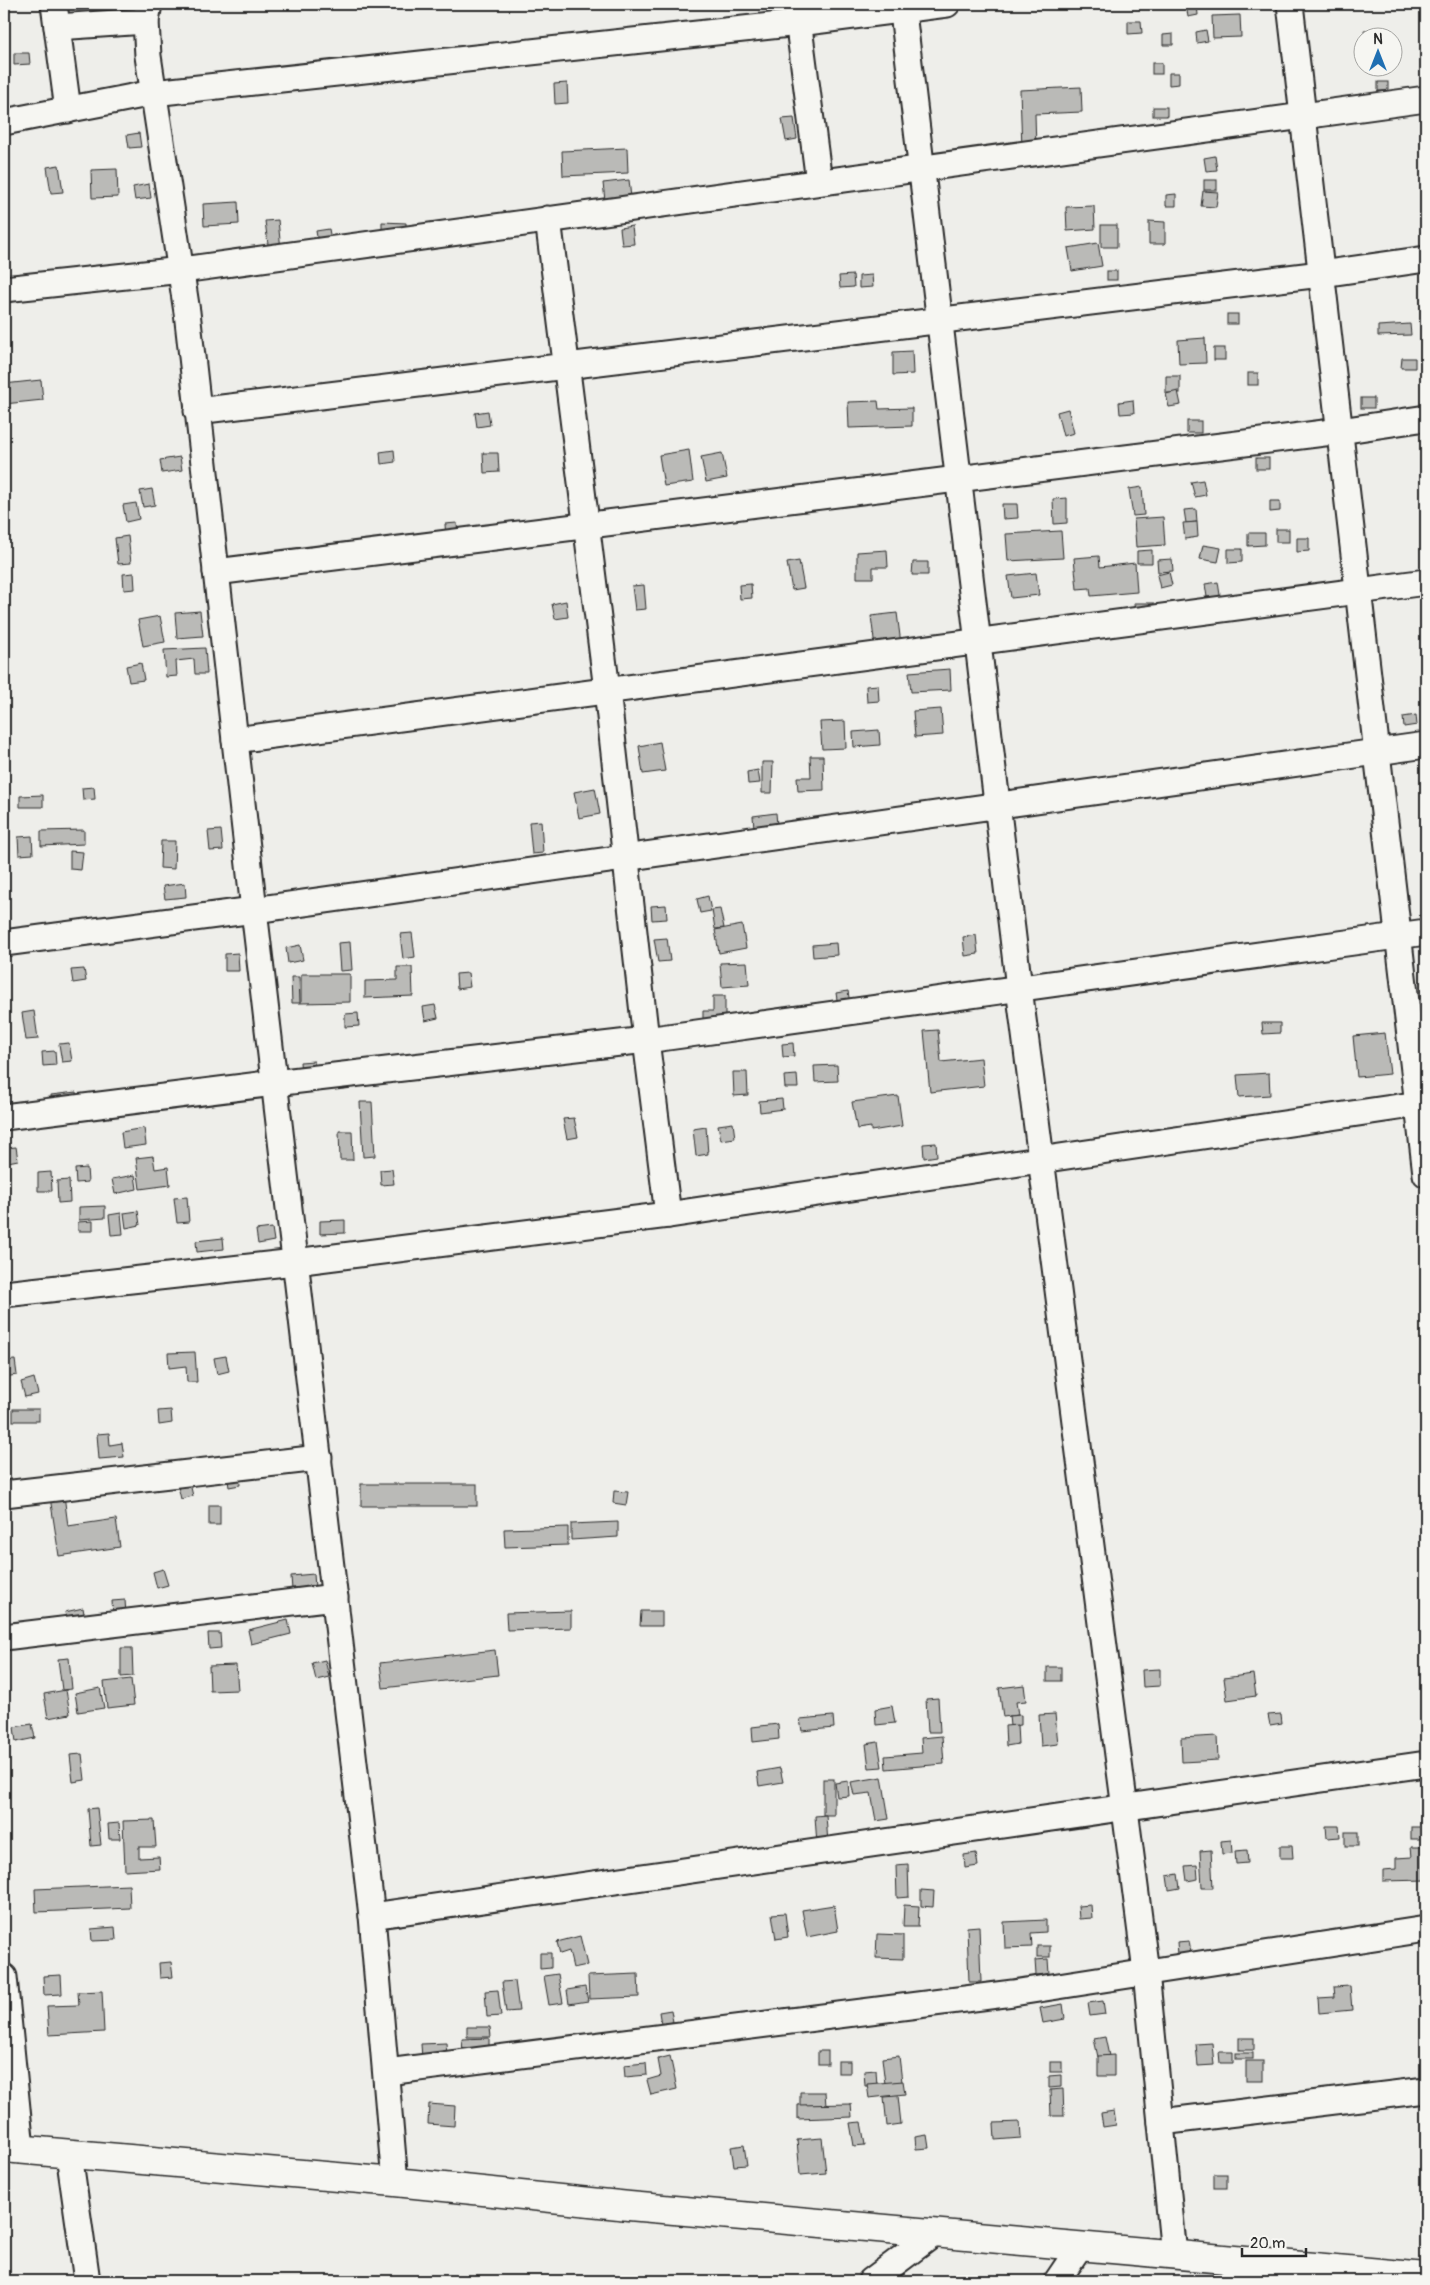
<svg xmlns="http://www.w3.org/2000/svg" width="1430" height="2285" viewBox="0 0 1430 2285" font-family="Pangolin,sans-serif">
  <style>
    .building { fill: #babab7; stroke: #2b2b2b }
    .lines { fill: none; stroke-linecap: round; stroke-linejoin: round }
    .street-casing { stroke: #2b2b2b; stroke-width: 29 }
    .primary-casing { stroke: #2b2b2b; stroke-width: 31 }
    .street { stroke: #f6f6f2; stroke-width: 25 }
    .primary { stroke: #f6f6f2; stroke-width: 28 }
  </style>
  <rect width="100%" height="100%" fill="#eeeeea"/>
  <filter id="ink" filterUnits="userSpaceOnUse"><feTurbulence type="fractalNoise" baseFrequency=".02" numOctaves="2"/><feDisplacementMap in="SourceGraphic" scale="10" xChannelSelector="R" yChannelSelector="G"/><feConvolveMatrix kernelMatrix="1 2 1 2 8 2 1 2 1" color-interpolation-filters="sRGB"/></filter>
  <g filter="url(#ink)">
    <g class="building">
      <path d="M1186 4H1197L1198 15 1188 17Z"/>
      <path d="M1240 15 1241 37 1213 38 1212 16Z"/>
      <path d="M1128 21H1141L1142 33 1128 34Z"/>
      <path d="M1206 30 1208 41 1197 43 1196 32Z"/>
      <path d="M1381 30 1382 38H1365L1364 31Z"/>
      <path d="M1173 34V45H1163V35Z"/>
      <path d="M14 53H29L30 64 14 65Z"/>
      <rect x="1152" y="63" width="10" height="11"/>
      <path d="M1169 73H1179V84L1169 85Z"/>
      <rect x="1378" y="82" width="10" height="9"/>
      <path d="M567 83 568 103 555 104 554 84Z"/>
      <path d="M1081 87 1082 112 1035 114 1036 149 1022 150 1020 90Z"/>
      <rect x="1153" y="107" width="14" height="9"/>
      <path d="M794 118 797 139 786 141 782 119Z"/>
      <path d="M139 133 141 147 129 148 127 135Z"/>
      <path d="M627 148 628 173 563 176 562 151Z"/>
      <path d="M1215 156 1217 170 1206 171 1204 158Z"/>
      <path d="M59 165 63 192 51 193 47 167Z"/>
      <path d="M117 169 118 197 92 198 91 170Z"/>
      <path d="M629 180 632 206 606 209 603 183Z"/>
      <rect x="1204" y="180" width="13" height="10"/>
      <path d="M149 184 151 198 135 200 133 187Z"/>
      <path d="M1203 191 1218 192 1216 207 1201 206Z"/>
      <path d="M1176 194V206H1166V195Z"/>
      <path d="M238 202 239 224 204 226 203 204Z"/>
      <path d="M1094 206 1095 229 1067 231 1066 207Z"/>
      <path d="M278 220 281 250 269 252 265 221Z"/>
      <path d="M1149 221 1165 222V244H1149Z"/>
      <path d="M382 222 406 223V235H382Z"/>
      <rect x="1101" y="225" width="16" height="22"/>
      <path d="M632 226 634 244 622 245 620 228Z"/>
      <path d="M329 229 333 251 320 254 316 231Z"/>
      <path d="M1098 243 1102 266 1072 271 1068 248Z"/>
      <rect x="1107" y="271" width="10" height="9"/>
      <path d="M853 275 854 287 840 288 839 276Z"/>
      <path d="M872 275 873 287 859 288V276Z"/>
      <rect x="1227" y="314" width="11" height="10"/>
      <path d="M1410 324 1411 335 1378 336V326Z"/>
      <path d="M1205 338 1206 363 1179 364 1178 340Z"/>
      <rect x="1214" y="348" width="11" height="12"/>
      <path d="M912 351 913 374 893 375V352Z"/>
      <path d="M1402 358H1415V368H1401Z"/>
      <rect x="1248" y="373" width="10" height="12"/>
      <rect x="1166" y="376" width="14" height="17"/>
      <path d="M41 380 43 400 4 404V384Z"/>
      <path d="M1178 391 1181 405 1169 407 1166 394Z"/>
      <rect x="1361" y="398" width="13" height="10"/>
      <path d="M1133 400 1134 413 1120 414 1119 402Z"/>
      <path d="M878 401 879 409 912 408V426L849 428 848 402Z"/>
      <path d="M1068 409 1074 433 1063 436 1057 412Z"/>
      <path d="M488 411 490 425 477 427 475 413Z"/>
      <rect x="1187" y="421" width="14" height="12"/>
      <path d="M394 450 395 462 381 464 380 452Z"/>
      <path d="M689 450 693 482 664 486 659 455Z"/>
      <path d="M483 453H498L499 472 484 473Z"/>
      <path d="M722 453 727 478 706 482 701 457Z"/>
      <path d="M180 457 182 470 162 473 160 460Z"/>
      <rect x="1256" y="458" width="13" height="11"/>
      <path d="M1203 480 1206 495 1195 497 1191 482Z"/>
      <path d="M1142 487 1144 515 1133 516 1129 489Z"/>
      <path d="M152 489 155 505 143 507 140 491Z"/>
      <path d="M1067 498V523L1054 524 1053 499Z"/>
      <path d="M1270 501H1280V511L1270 512Z"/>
      <path d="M136 503 139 519 126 522 123 505Z"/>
      <path d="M1002 504H1017L1018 518 1003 519Z"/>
      <path d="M1196 509 1197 522 1186 523 1184 510Z"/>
      <path d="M1163 517 1165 545 1136 547 1134 519Z"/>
      <path d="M1197 522 1198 537 1185 539 1183 523Z"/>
      <path d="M457 523 458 538 446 539 445 524Z"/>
      <rect x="1276" y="529" width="13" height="13"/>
      <path d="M1061 531 1063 558 1008 561 1006 534Z"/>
      <path d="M1248 533H1265V545L1248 546Z"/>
      <path d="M128 536 131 563 118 564 115 538Z"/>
      <path d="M1297 538H1309V551L1297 552Z"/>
      <path d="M1203 545 1221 548 1218 562 1200 559Z"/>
      <path d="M1228 549H1242V562L1228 563Z"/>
      <path d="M887 550 888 567H873V578H857V552Z"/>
      <path d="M1152 550V563H1137V551Z"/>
      <path d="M1099 556 1100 567 1135 563 1137 592 1091 596 1090 588 1077 589 1074 558Z"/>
      <path d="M1172 559 1173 571 1158 572 1157 560Z"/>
      <path d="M799 561 804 588 792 590 787 563Z"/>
      <path d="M913 562H928V575H912Z"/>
      <path d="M1169 572 1172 585 1160 588 1157 575Z"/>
      <path d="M134 573 135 589 124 590 123 574Z"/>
      <path d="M1036 573 1039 595 1011 598 1008 576Z"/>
      <path d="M1218 582 1222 608 1209 610 1205 584Z"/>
      <path d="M751 584 752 598 740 599 739 585Z"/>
      <path d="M644 585 646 609 635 610 632 586Z"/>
      <path d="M566 601 568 617 555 619 552 604Z"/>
      <path d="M1134 603H1154L1155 616 1135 617Z"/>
      <path d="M200 611 203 636 177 638 175 613Z"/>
      <path d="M897 613 901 644 875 647 871 616Z"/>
      <path d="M160 616 165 642 143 646 138 620Z"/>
      <path d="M205 648 207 674H195L194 659 176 661 177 676 166 677 164 650Z"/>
      <path d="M141 663 144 680 129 682 126 666Z"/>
      <path d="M950 669 951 690 911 692 909 672Z"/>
      <path d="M878 685 879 701 867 702 866 686Z"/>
      <path d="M941 709 943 735 915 737 913 711Z"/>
      <path d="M1416 715 1417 725 1404 727 1403 717Z"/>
      <path d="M845 721 846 748 822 749 820 722Z"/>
      <path d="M879 730 880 745 854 747 853 732Z"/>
      <path d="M660 742 665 771 643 774 639 746Z"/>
      <path d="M810 756H823L824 790 798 791 797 777H811Z"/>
      <path d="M762 762H773L772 793H762Z"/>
      <path d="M758 770 760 783 748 784 747 772Z"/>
      <path d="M94 787 95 799 83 800 82 788Z"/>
      <path d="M595 788 600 814 579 818 574 792Z"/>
      <path d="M43 795V807H20V796Z"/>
      <path d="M776 813 777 825 754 828 753 816Z"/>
      <path d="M541 821 543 853 532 854 529 822Z"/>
      <path d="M84 830V844L41 846V831Z"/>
      <path d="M221 830 223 850 210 851 208 831Z"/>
      <path d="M32 836 33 854 19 855 18 837Z"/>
      <path d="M161 841H175L174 869 160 868Z"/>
      <path d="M70 851 83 852 81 870 70 869Z"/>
      <path d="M185 883 186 897 165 899 163 886Z"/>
      <path d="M708 896 711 911 700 913 697 899Z"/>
      <path d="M666 905 667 919 652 920 651 906Z"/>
      <path d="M720 909 724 928 715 929 712 910Z"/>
      <path d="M742 925 746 948 719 953 715 930Z"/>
      <path d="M412 933 415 957 403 959 400 934Z"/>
      <path d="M976 935 978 954 965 956 963 937Z"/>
      <path d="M667 938 670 961 658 962 654 939Z"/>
      <path d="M350 942 352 970 340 971 338 943Z"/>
      <path d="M836 943 837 955 813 957 812 945Z"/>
      <path d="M300 945 303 960 288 963 286 948Z"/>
      <path d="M238 953 239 971H225V954Z"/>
      <path d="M747 962 749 985 722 987 720 963Z"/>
      <path d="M397 967H412L413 996 365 998V981L397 980Z"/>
      <path d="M84 969 86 981 73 983 71 970Z"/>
      <path d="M468 973 470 987 457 989 456 974Z"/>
      <path d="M301 974H350V1002L301 1003Z"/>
      <path d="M291 977H299L300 1003H292Z"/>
      <path d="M848 991 850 1004 838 1006 836 993Z"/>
      <path d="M713 996H725V1022H703V1011H713Z"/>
      <path d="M435 1005 438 1018 425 1021 423 1007Z"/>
      <path d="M34 1011 38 1039 26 1040 22 1013Z"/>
      <path d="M358 1013 359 1026 345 1027V1014Z"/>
      <path d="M1262 1023H1280V1033L1263 1034Z"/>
      <path d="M938 1030 941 1062 981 1058 984 1086 930 1092 924 1031Z"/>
      <path d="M1385 1033 1390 1074 1357 1077 1353 1036Z"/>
      <path d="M69 1043 72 1061 62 1062 59 1044Z"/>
      <path d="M793 1043 794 1056 783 1057 782 1044Z"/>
      <path d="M55 1051 56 1065 43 1066 42 1052Z"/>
      <path d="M314 1061 315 1074 301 1075 300 1062Z"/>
      <path d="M837 1065 838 1081 815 1082 814 1066Z"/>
      <path d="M733 1072H747L748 1095 734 1096Z"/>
      <path d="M1269 1073 1270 1095 1239 1097 1237 1075Z"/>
      <path d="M797 1075 798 1088H785L784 1076Z"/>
      <path d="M76 1092 78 1106 53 1109 51 1095Z"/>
      <path d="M898 1096 902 1126 871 1131V1127L857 1129 852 1102Z"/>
      <path d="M782 1099 783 1109 760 1112 759 1101Z"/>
      <path d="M360 1102H372L375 1156 363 1157Z"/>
      <path d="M574 1118 578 1137 567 1139 563 1119Z"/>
      <path d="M733 1123 735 1138 721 1140 718 1125Z"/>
      <path d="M706 1127 708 1154 696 1156 693 1129Z"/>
      <path d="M144 1128 146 1145 123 1148 121 1132Z"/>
      <path d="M339 1131H352L353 1160H340Z"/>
      <path d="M936 1143 937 1156 924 1158 923 1144Z"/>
      <path d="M16 1147 18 1160 8 1162 6 1148Z"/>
      <path d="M153 1156 155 1169 168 1167 170 1185 140 1189 136 1158Z"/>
      <path d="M87 1168 88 1182 76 1183 75 1169Z"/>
      <path d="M392 1169 394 1184 381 1185 380 1170Z"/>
      <path d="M51 1172 52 1191H38V1173Z"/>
      <path d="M135 1175 137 1189 115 1194 112 1179Z"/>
      <path d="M69 1180 70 1202 58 1203 57 1181Z"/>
      <path d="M187 1197 189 1222 177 1223 174 1198Z"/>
      <path d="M105 1206V1218L79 1220V1207Z"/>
      <path d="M138 1211 140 1225 126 1228 124 1213Z"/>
      <path d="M121 1213 123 1234 111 1235 109 1215Z"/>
      <path d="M345 1220V1233L320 1234V1221Z"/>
      <path d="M93 1221V1231H78V1222Z"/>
      <path d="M272 1228 274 1241 258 1244 256 1230Z"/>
      <path d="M223 1238 224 1249 197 1252 196 1241Z"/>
      <path d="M195 1352 197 1382H187L186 1366 169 1368 168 1353Z"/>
      <path d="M226 1356 229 1371 217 1374 214 1358Z"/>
      <path d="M15 1360 17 1375 4 1377V1361Z"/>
      <path d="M34 1378 38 1394 25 1397 21 1382Z"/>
      <rect x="13" y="1409" width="26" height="12"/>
      <path d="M171 1410 172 1423 159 1425 158 1411Z"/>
      <path d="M109 1433 110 1445 122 1443 124 1457 99 1459 97 1434Z"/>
      <path d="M239 1473 240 1485 229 1487 227 1474Z"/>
      <path d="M189 1479 193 1496 181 1499 177 1482Z"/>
      <rect x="361" y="1484" width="116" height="22"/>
      <path d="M614 1491 628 1492 626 1505 613 1503Z"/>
      <path d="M64 1495 68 1526 116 1519 120 1547 59 1556 50 1497Z"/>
      <rect x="209" y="1505" width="11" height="20"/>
      <path d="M618 1522V1537L571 1540V1524Z"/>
      <path d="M568 1527V1545L505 1547 504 1529Z"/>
      <path d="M163 1569 168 1585 157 1588 153 1572Z"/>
      <path d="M314 1574 315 1588 292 1590 291 1576Z"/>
      <path d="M125 1600 126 1614 113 1615 112 1601Z"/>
      <path d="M83 1608 85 1619 67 1623 65 1612Z"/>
      <path d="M571 1611V1628L507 1630 506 1613Z"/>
      <path d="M641 1611H662V1626H640Z"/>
      <path d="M288 1620 291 1634 251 1644 248 1630Z"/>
      <path d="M208 1633H220L221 1648 209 1649Z"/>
      <path d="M121 1648H132L133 1676 121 1677Z"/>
      <path d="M495 1650 498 1675 383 1688 380 1663Z"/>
      <path d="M69 1658 72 1689 62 1690 58 1659Z"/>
      <path d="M325 1660 329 1677 316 1680 312 1663Z"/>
      <path d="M236 1665 238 1690 210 1691 209 1666Z"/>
      <rect x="1047" y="1667" width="14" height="14"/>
      <path d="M1160 1669V1686L1143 1687 1142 1670Z"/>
      <path d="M1253 1674 1256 1696 1227 1700 1224 1678Z"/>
      <path d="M131 1679 134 1705 107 1708 104 1682Z"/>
      <path d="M1024 1685 1026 1701 1016 1702 1018 1715 1003 1717 999 1688Z"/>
      <path d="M100 1688 104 1708 78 1712 75 1693Z"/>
      <path d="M66 1690 70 1714 48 1718 44 1694Z"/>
      <path d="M938 1698 940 1732H928L926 1699Z"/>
      <path d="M892 1706 895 1723 876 1725 875 1709Z"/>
      <path d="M1055 1714 1058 1744 1041 1746 1039 1715Z"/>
      <path d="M1281 1714 1282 1723 1270 1725 1268 1715Z"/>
      <path d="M1021 1715V1725L1010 1726 1009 1716Z"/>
      <path d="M833 1716 834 1728 802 1731 800 1719Z"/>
      <path d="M32 1724 35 1738 16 1742 14 1727Z"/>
      <path d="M778 1724 779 1739 753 1742 752 1727Z"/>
      <path d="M1017 1725 1018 1744 1006 1746 1005 1726Z"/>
      <path d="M942 1736 944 1764 886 1769 885 1756 922 1753 921 1738Z"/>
      <path d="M1217 1736 1218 1760 1182 1762 1181 1738Z"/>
      <path d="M878 1742 882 1767 869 1768 866 1744Z"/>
      <path d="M82 1754 85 1780 73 1782 70 1755Z"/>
      <path d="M780 1768 783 1782 759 1786 757 1772Z"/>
      <path d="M882 1777 889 1819 876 1821 871 1793 854 1795 851 1782Z"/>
      <rect x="823" y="1779" width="11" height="36"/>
      <path d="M848 1781 849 1796 837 1797 835 1783Z"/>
      <path d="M97 1808 101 1845 91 1846 88 1809Z"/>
      <path d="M826 1815 828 1844 817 1845 815 1816Z"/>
      <path d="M154 1820 156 1847H139V1858L159 1857 160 1869 125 1871 123 1821Z"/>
      <path d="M119 1823 120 1839H109L108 1824Z"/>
      <path d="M1326 1826H1339L1340 1837 1327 1838Z"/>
      <rect x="1411" y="1827" width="11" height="12"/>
      <rect x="1345" y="1832" width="13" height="14"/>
      <path d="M1231 1840 1232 1853 1222 1854 1221 1841Z"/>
      <path d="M1280 1846H1292L1293 1858H1280Z"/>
      <path d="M1411 1847H1426V1880L1383 1881V1870L1396 1869V1858L1412 1857Z"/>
      <path d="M1211 1850 1213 1888H1202L1200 1851Z"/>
      <path d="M1247 1850 1248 1863 1236 1864 1235 1851Z"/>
      <path d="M976 1853 978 1866 965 1868 964 1855Z"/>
      <path d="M908 1864 909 1897 897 1898 896 1865Z"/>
      <path d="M1197 1865 1198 1879 1187 1881 1185 1866Z"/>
      <path d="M1178 1874 1180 1888 1169 1890 1167 1876Z"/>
      <path d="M129 1885 130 1908 36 1912 35 1889Z"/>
      <path d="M921 1890 934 1891 933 1907 921 1906Z"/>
      <path d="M834 1905 838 1931 807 1937 802 1910Z"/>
      <path d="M904 1905 919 1906 918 1927H903Z"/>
      <path d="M1091 1905 1092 1918 1079 1919 1078 1906Z"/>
      <path d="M785 1913 788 1937 776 1939 772 1914Z"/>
      <path d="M1046 1920V1932L1031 1933 1032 1947 1005 1948 1004 1922Z"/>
      <path d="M979 1926 981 1982H969L967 1927Z"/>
      <path d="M115 1927 116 1940 92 1941 91 1929Z"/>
      <path d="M877 1934 903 1935V1959L876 1958Z"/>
      <path d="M580 1936 587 1965 573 1968 569 1951 560 1954 557 1942Z"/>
      <path d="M1189 1941 1191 1953 1178 1955 1177 1942Z"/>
      <rect x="1037" y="1946" width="13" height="11"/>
      <path d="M540 1953H551V1968L540 1969Z"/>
      <path d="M1048 1959 1049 1974 1036 1975 1035 1960Z"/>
      <path d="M171 1962 173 1977 160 1978 159 1963Z"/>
      <path d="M558 1974 563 2003 549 2005 544 1976Z"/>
      <path d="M638 1974 639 1997 589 1999 588 1976Z"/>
      <path d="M61 1975 62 1994 44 1995 43 1976Z"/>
      <path d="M515 1981 519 2011 506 2012 502 1982Z"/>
      <path d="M1350 1986 1352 2010 1319 2013 1318 1998 1335 1997 1334 1987Z"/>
      <path d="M585 1987 588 2001 569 2004 567 1990Z"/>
      <path d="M498 1990 501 2016 487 2017 485 1991Z"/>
      <path d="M102 1991 104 2032 49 2035 47 2006 79 2005 78 1992Z"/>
      <path d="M1103 2001 1105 2014 1090 2016 1088 2003Z"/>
      <path d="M1063 2004 1065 2019 1043 2023 1040 2008Z"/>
      <path d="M671 2010 673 2022 661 2024 659 2012Z"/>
      <path d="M467 2027H490L491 2037H467Z"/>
      <path d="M1105 2037 1109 2056 1098 2057 1094 2039Z"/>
      <path d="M489 2038V2051L463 2052 462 2039Z"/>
      <rect x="1239" y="2038" width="15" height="12"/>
      <path d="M446 2043 447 2057 422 2058 421 2044Z"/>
      <path d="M1212 2043 1214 2065 1198 2066 1196 2044Z"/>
      <rect x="818" y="2051" width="10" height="13"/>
      <path d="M1219 2052H1233V2063H1220Z"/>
      <rect x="1236" y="2053" width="17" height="6"/>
      <path d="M1114 2055V2076H1098V2056Z"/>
      <path d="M670 2056 677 2089 651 2095 647 2080 661 2076 658 2059Z"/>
      <path d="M899 2056 902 2082 885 2084 882 2058Z"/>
      <rect x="838" y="2061" width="12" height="12"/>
      <rect x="1246" y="2061" width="17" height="20"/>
      <rect x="1050" y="2062" width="12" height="10"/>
      <path d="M646 2063 647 2075 625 2077 624 2065Z"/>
      <path d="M876 2070 877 2086H865L864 2071Z"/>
      <path d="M1061 2075V2087L1049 2088V2076Z"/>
      <path d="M903 2081 905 2094 869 2098 867 2084Z"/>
      <path d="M1063 2089 1064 2116H1051L1050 2090Z"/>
      <path d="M800 2092H825L826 2106H800Z"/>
      <path d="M898 2096 901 2124 887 2126 884 2097Z"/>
      <path d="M429 2104 455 2106 454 2126 428 2124Z"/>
      <path d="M851 2104 852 2117 798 2119V2105Z"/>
      <path d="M1114 2111 1116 2125 1103 2127 1101 2113Z"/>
      <path d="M861 2122 865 2145 854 2146 850 2123Z"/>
      <path d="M1020 2122 1021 2138 995 2140 994 2123Z"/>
      <path d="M927 2135 929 2148 916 2149 915 2137Z"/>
      <path d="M822 2138 826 2173 800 2175 797 2140Z"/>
      <path d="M744 2145 747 2165 734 2166 731 2147Z"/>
      <rect x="1214" y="2174" width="13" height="14"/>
    </g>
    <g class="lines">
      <g class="street-casing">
        <g id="street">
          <path d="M54 4 68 110"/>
          <path d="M149 4 146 21 148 56 187 312 254 910 372 1916 395 2182"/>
          <path d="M796 4 819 182"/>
          <path d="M902 4 1019 988 1146 1972 1174 2255"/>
          <path d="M1290 4 1426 1174"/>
          <path d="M57 27 146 21"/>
          <path d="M4 122 153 93 799 23 947 4"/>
          <path d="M548 219 607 690 646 1040 668 1215"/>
          <path d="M4 289 182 270 1426 99"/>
          <path d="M197 411 1321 274 1426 259"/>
          <path d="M216 572 1340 431 1426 418"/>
          <path d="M235 740 1426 582"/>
          <path d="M4 943 254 910 1426 745"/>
          <path d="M4 1117 274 1083 646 1040 1426 932"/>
          <path d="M4 1294 295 1262 668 1215 1426 1103"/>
          <path d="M4 1494 319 1458"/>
          <path d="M4 1637 335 1597"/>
          <path d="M372 1916 1426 1764"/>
          <path d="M4 1977 21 2149"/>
          <path d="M387 2072 1013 1993 1426 1929"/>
          <path d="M1161 2122 1426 2090"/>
          <path d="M69 2154 87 2281"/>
          <path d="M871 2281 935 2233"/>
          <path d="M1057 2281 1080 2247"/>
        </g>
      </g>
      <g class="primary-casing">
        <path id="primary" d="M4 2148 395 2182 629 2206 1426 2277"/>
      </g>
      <use href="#street" class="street"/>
      <use href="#primary" class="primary"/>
    </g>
  </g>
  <rect width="1430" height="2285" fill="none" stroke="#f6f6f2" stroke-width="20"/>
  <rect x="10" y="10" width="1410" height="2265" fill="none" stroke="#2b2b2b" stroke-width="2" filter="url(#ink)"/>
  <g transform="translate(1378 52)"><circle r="24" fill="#f6f6f2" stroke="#a5a5a2"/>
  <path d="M0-4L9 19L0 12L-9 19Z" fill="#1f6fb2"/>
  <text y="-8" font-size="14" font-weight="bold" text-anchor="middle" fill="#2b2b2b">N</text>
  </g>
  <path d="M1242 2248v8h64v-8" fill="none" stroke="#2b2b2b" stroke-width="2.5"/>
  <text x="1250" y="2248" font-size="15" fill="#2b2b2b" stroke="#f6f6f2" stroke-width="4" paint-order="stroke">20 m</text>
</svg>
